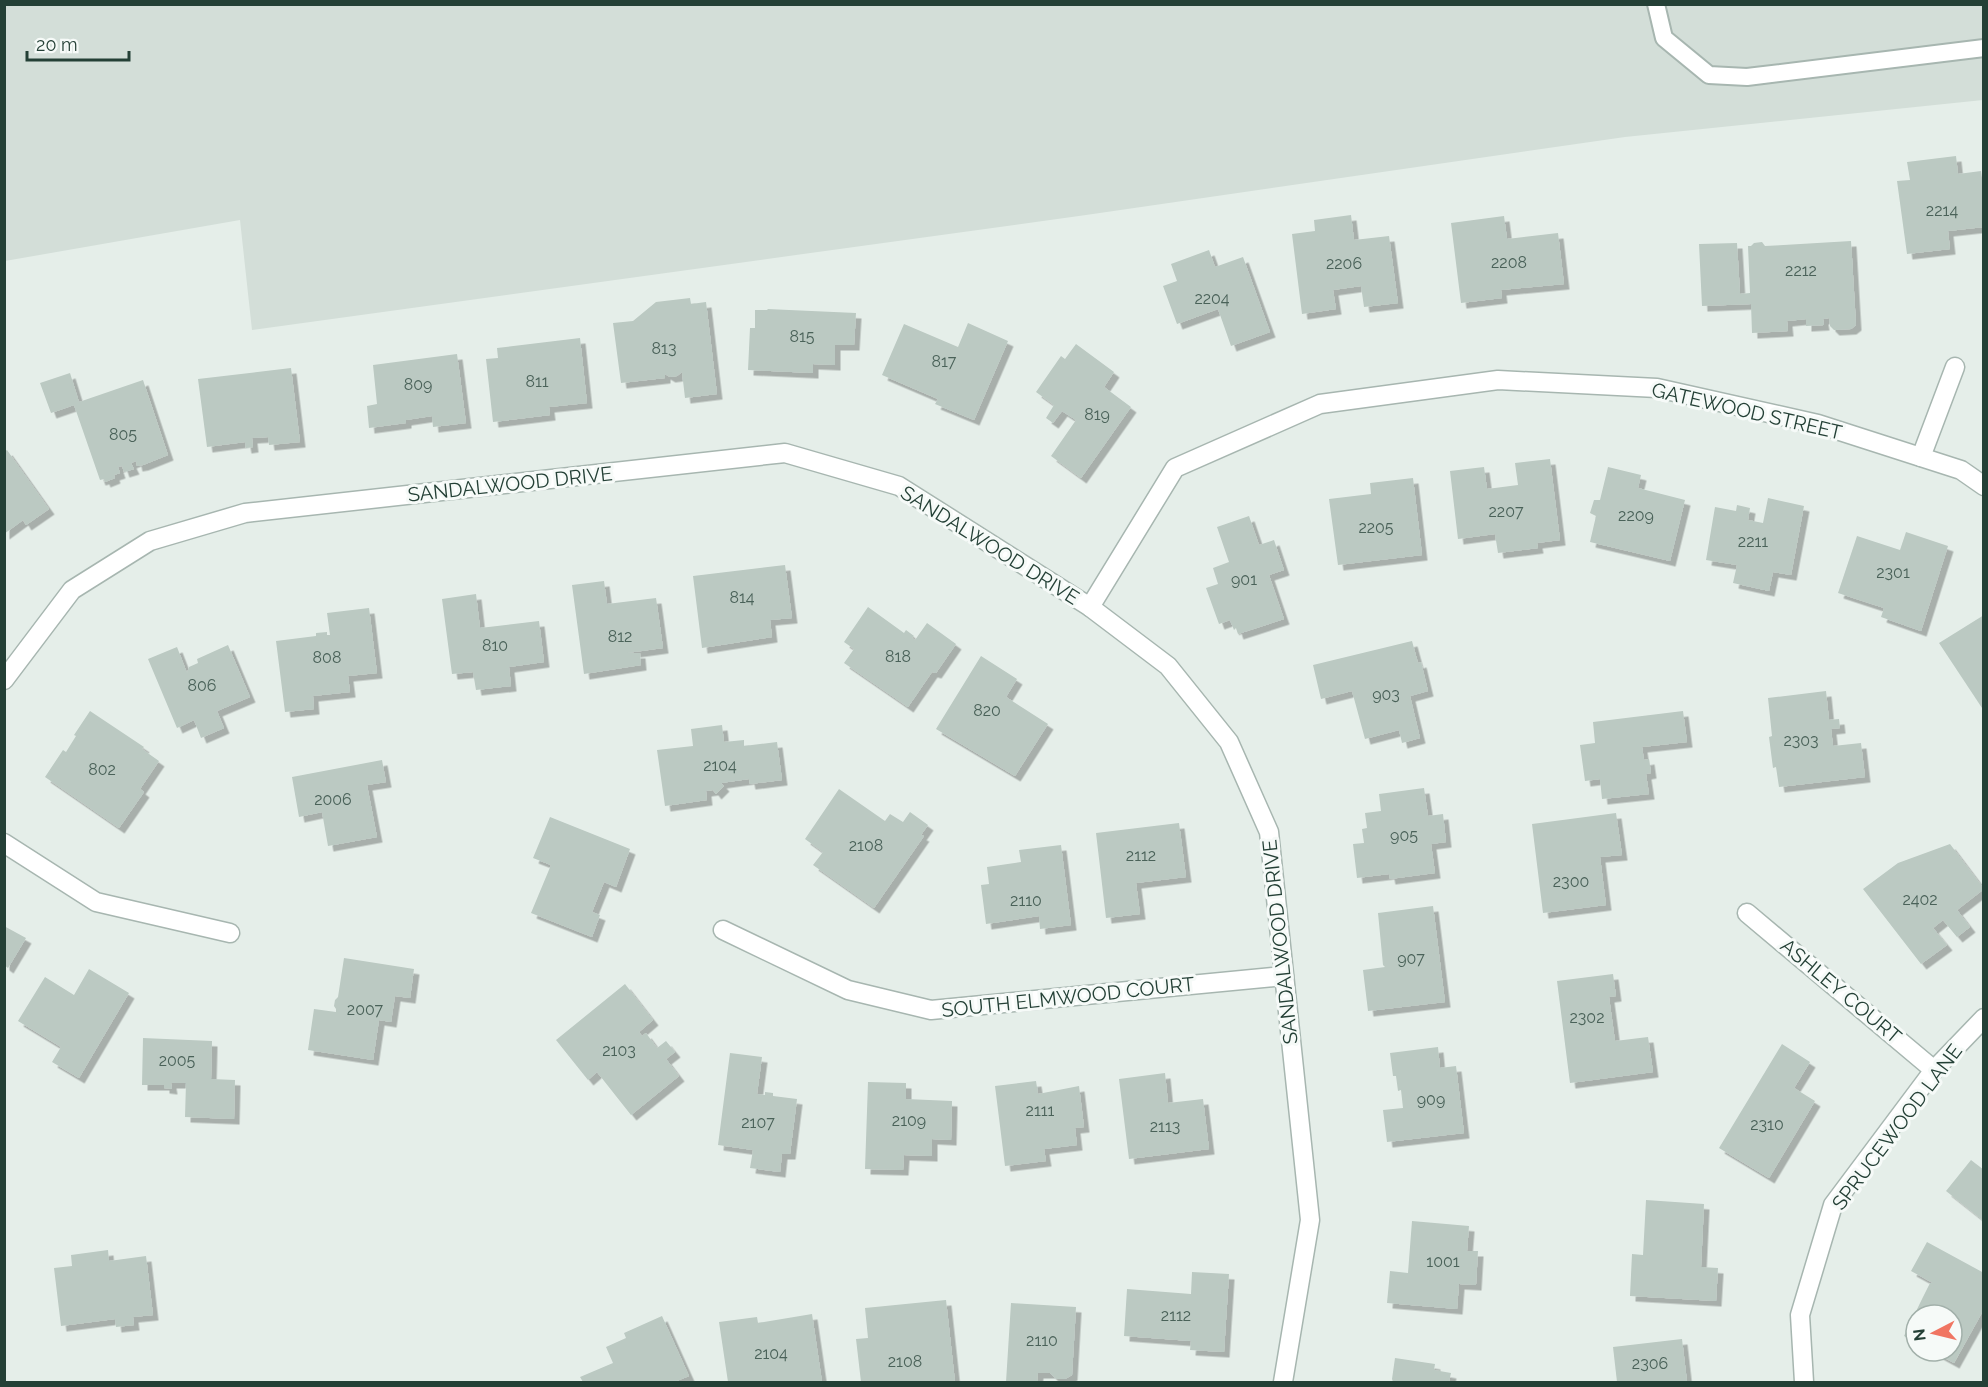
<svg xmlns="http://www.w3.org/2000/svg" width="1988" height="1387" viewBox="0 0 1988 1387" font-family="Raleway,sans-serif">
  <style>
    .built { fill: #d3ded8 }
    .building { fill: #bbc9c2; filter: url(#shadow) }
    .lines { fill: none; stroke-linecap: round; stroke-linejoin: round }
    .lane-casing { stroke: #a7b6b0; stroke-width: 20 }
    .street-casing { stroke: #a7b6b0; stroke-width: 21 }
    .lane { stroke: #fff; stroke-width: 16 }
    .street { stroke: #fff; stroke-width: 18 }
    .labels { text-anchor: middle; stroke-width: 6; stroke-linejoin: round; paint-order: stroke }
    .number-label { font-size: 16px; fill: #4a6259 }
    .street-label { font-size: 20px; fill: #244036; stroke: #f6faf8 }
  </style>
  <defs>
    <filter id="shadow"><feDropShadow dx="5.5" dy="5.5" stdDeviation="0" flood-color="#0004"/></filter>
  </defs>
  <rect width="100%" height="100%" fill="#e5eee9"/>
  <path class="built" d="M5 5H1983V100L1625 137 1086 215 252 330 240 220 5 261Z"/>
  <g class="building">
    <path d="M1956 156 1958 174 1981 171 1984 193V227L1948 231 1950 249 1907 254 1897 181 1910 180 1907 162Z"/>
    <path d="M1351 215 1354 240 1389 236 1398 303 1364 307 1361 286 1333 290 1336 309 1302 314 1292 234 1315 231 1314 220Z"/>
    <path d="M1504 216 1507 239 1558 233 1564 284 1501 290 1502 298 1461 303 1451 223Z"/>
    <path d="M1851 241 1856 325 1851 329 1834 330 1830 326 1829 318 1823 319 1824 325 1806 326V319L1787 321 1788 331 1752 333 1751 304 1702 306 1699 244 1737 243 1740 294 1750 293 1748 246H1751L1754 243 1762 242 1765 246Z"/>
    <path d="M1209 250 1215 267 1243 257 1270 332 1231 346 1218 309 1177 324 1163 286 1177 281 1171 264Z"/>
    <path d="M690 298 691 304 706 302 717 394 685 398 682 372 677 376 670 377 665 374V378L621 383 613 323 633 321 656 302Z"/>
    <path d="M767 309 856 313 854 345H835V365L813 364V373L748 370 750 328H755V310H768Z"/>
    <path d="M968 323 1008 341 974 420 935 404 938 399 882 375 904 324 958 347Z"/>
    <path d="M580 338 587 403 549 407 550 415 493 422 486 359 498 358 497 348Z"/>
    <path d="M1076 344 1114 372 1104 387 1131 407 1081 478 1051 456 1076 420 1062 411 1053 423 1046 418 1054 405 1036 392 1061 356 1065 359Z"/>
    <path d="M457 354 466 423 433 427 432 416 406 420V423L369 428 367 406 377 404 373 365Z"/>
    <path d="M291 368 300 442 269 445 268 437 252 438 253 447 246 448 245 442 207 447 198 379Z"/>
    <path d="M70 373 79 402 143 380 168 455 143 465 137 466 136 461 131 463 134 469 124 472 122 466 118 467 120 473 114 475 115 478 105 482 104 479 100 480 74 405 51 413 40 383Z"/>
    <path d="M7 450 49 509 26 525 23 520 4 534V452Z"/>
    <path d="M1550 459 1560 540 1537 543 1538 548 1498 553 1495 534 1458 539 1450 471 1484 467 1487 489 1518 485 1515 463Z"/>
    <path d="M1608 467 1641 475 1638 488 1685 500 1670 561 1590 542 1596 516 1590 513 1594 500H1600Z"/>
    <path d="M1413 478 1422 555 1338 565 1329 499 1371 494 1370 483Z"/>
    <path d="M1768 498 1804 506 1791 575 1773 572 1769 591 1733 583 1737 565 1706 560 1715 507 1736 511 1737 505 1750 508 1748 520 1763 523Z"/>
    <path d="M1249 516 1259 545 1274 540 1284 570 1269 575 1284 619 1238 634 1236 628 1234 630 1230 620 1219 624 1206 588 1218 584 1213 568 1229 562 1217 527Z"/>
    <path d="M1906 532 1948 546 1921 631 1881 617 1884 608 1838 593 1857 536 1900 550Z"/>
    <path d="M785 565 792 618 770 620 772 637 702 648 693 576Z"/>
    <path d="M604 581 607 604 656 598 663 648 627 653H640L641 665 584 674 572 585Z"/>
    <path d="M476 594 480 628 539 621 544 662 509 667 511 686 476 690 473 672 452 674 442 599Z"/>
    <path d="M868 607 904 633 906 630 914 636 912 638 915 640 927 623 956 644 936 673 932 672 908 707 844 663 854 649 844 642Z"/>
    <path d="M369 608 377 673 348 676 350 692 313 696 314 709 285 712 276 641 316 636V633L327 632V635H330L327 613Z"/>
    <path d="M1984 615V711L1939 643Z"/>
    <path d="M1412 641 1418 663 1421 662 1428 691 1410 696 1420 738 1402 743 1399 730 1365 739 1352 691 1321 699 1313 665Z"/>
    <path d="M228 645 250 697 217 711 224 728 201 738 194 720 177 728 148 659 177 647 187 673 189 667 198 663 197 659Z"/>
    <path d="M981 656 1017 679 1006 697 1048 724 1015 776 936 729Z"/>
    <path d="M1826 691 1829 720 1839 719 1840 728 1831 729 1833 746 1861 743 1865 777 1779 787 1776 767 1773 768 1769 737 1772 736 1768 698Z"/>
    <path d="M90 711 144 747 142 749 159 761 140 789 144 792 119 828 45 777 63 750 66 752 76 736 74 735Z"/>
    <path d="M1683 711 1687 742 1642 747 1644 760 1649 759 1651 773 1646 774 1649 794 1602 799 1600 779 1585 781 1580 745 1595 743 1593 722Z"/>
    <path d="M722 725 724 742 744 740V746L777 742 782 780 750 784 749 779 721 783 724 786 716 794 713 790 706 791 707 800 665 806 657 750 693 746 691 729Z"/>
    <path d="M382 760 386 782 367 785 377 837 328 846 322 812 299 817 292 777Z"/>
    <path d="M1424 788 1428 816 1443 814 1446 842 1431 844 1435 873 1390 879 1389 874 1357 878 1353 844 1364 843 1362 829 1367 828 1365 813 1381 811 1379 794Z"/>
    <path d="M839 789 885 821 890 814 903 822 910 812 928 825 921 835 924 836 874 908 813 865 823 852 805 839Z"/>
    <path d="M1616 813 1622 855 1600 857 1606 905 1543 913 1532 824Z"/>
    <path d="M550 817 630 849 616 887 604 882 592 912 600 915 592 937 531 913 551 865 533 858Z"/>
    <path d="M1179 823 1186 877 1136 883 1140 914 1106 918 1096 833Z"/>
    <path d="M1950 844 1984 889 1957 910 1970 927 1957 937 1943 920 1933 928 1947 945 1921 964 1863 889 1898 863Z"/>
    <path d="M1061 845 1071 925 1040 929 1039 916 986 924 981 885 989 884 987 867 1021 862 1019 850Z"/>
    <path d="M1433 906 1445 1002 1368 1011 1363 970 1385 967 1383 965 1378 913Z"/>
    <path d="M4 926 26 938 8 968 4 965Z"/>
    <path d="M344 958 414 969 410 998 395 996 391 1022 379 1020 373 1060 308 1050 314 1009 336 1012V1009L334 1006 335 1000 338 997Z"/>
    <path d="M89 969 129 993 79 1078 52 1062 61 1047 18 1021 45 977 74 995Z"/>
    <path d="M1613 974 1616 996 1609 997 1615 1041 1648 1037 1653 1072 1570 1083 1557 981Z"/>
    <path d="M625 984 653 1020 639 1032 642 1036 646 1033 657 1048 666 1041 675 1052 666 1059 679 1076 631 1115 597 1072 588 1080 556 1040Z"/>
    <path d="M143 1038 212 1041 211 1079 235 1080 234 1119 185 1117 186 1083H171L172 1089 164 1088V1085H142Z"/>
    <path d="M1782 1044 1810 1062 1794 1088 1815 1101 1769 1178 1719 1148Z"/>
    <path d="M1438 1047 1440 1068 1456 1066 1464 1133 1387 1142 1383 1110 1403 1108 1401 1090 1398 1091 1396 1076H1393L1390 1053Z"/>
    <path d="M730 1053 762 1057 757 1094 765 1095V1092L773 1093V1096L797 1099 790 1154H782L780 1172 750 1168 753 1150 718 1145Z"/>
    <path d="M1165 1073 1168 1103 1203 1099 1209 1149 1129 1159 1119 1079Z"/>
    <path d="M1036 1081 1038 1094 1079 1086 1084 1127 1075 1128 1077 1145 1044 1149 1046 1161 1005 1166 995 1086Z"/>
    <path d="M868 1082 906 1083V1099L952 1101 951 1140 932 1139V1156L904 1155 903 1170 865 1169Z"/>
    <path d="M1971 1160 1984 1170V1221L1946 1191Z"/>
    <path d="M1646 1200 1704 1204 1701 1267 1718 1268 1716 1301 1630 1296 1632 1254 1643 1255Z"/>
    <path d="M1412 1221 1469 1226 1467 1251H1478L1476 1285 1459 1284 1457 1309 1387 1303 1390 1271 1408 1273Z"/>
    <path d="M1927 1242 1984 1273V1309L1954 1363 1932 1351H1952V1315H1916V1342L1904 1336 1923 1297 1930 1283H1933L1911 1271Z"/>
    <path d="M108 1250 109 1261 146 1256 153 1315 133 1317 134 1325 116 1327 115 1319 61 1326 54 1268 72 1266 71 1255Z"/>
    <path d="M1192 1272 1229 1274 1224 1352 1190 1350 1191 1341 1124 1336 1127 1289 1191 1294Z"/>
    <path d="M946 1300 955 1382H861L856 1339 868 1338 865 1308Z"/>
    <path d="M1011 1303 1076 1307 1072 1375 1065 1379H1056L1050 1373H1038L1037 1382H1006Z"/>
    <path d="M812 1314 822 1382H728L719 1322 757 1317 758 1323Z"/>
    <path d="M662 1316 689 1376 674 1382H583L580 1377 613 1363 606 1347 626 1338 624 1333Z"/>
    <path d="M1682 1339 1687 1382H1617L1613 1347Z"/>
    <path d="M1395 1358 1435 1364 1434 1370 1451 1373 1449 1382H1393L1392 1379Z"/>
  </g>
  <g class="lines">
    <g class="lane-casing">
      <path id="lane" d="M1656 4 1664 38 1709 75 1747 77 1984 48"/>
    </g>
    <g class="street-casing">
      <g id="street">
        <path d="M1921 457 1955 367"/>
        <path d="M1090 607 1175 468 1320 404 1498 380 1657 388 1818 424 1961 470 1984 486"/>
        <path d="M4 680 72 590 150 541 245 513 785 453 899 486 1090 607 1168 666 1229 742 1269 832 1310 1220 1283 1382"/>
        <path d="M4 843 96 902 230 933"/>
        <path d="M1747 913 1934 1070"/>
        <path d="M723 930 848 990 931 1010 1284 976"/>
        <path d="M1804 1382 1800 1315 1833 1205 1934 1070 1984 1018"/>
      </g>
    </g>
    <use href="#lane" class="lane"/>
    <use href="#street" class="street"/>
  </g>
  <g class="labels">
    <g class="number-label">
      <text x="1942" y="216">2214</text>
      <text x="1509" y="268">2208</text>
      <text x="1344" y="269">2206</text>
      <text x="1801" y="276">2212</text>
      <text x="1212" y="304">2204</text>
      <text x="802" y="342">815</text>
      <text x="664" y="354">813</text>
      <text x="944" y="367">817</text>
      <text x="537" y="387">811</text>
      <text x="418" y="390">809</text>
      <text x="1097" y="420">819</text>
      <text x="123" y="440">805</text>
      <text x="1506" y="517">2207</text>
      <text x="1636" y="521">2209</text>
      <text x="1376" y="533">2205</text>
      <text x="1753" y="547">2211</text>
      <text x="1893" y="578">2301</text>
      <text x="1244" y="585">901</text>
      <text x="742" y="603">814</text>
      <text x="620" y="642">812</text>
      <text x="495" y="651">810</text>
      <text x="898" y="662">818</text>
      <text x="327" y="663">808</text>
      <text x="202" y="691">806</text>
      <text x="1386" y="700">903</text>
      <text x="987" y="716">820</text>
      <text x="1801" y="746">2303</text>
      <text x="720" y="771">2104</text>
      <text x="102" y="775">802</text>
      <text x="333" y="805">2006</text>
      <text x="1404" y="841">905</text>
      <text x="866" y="851">2108</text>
      <text x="1141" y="861">2112</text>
      <text x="1571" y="887">2300</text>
      <text x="1920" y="905">2402</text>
      <text x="1026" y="906">2110</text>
      <text x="1411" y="964">907</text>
      <text x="365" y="1015">2007</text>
      <text x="1587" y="1023">2302</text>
      <text x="619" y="1056">2103</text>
      <text x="177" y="1066">2005</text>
      <text x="1431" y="1105">909</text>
      <text x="1040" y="1116">2111</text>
      <text x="909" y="1126">2109</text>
      <text x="758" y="1128">2107</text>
      <text x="1767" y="1130">2310</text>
      <text x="1165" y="1132">2113</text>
      <text x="1443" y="1267">1001</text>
      <text x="1176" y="1321">2112</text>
      <text x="1042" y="1346">2110</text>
      <text x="771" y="1359">2104</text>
      <text x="905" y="1367">2108</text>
      <text x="1650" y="1369">2306</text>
    </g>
    <g class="street-label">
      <text transform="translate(1747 411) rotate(13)" y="7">GATEWOOD STREET</text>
      <text transform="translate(510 484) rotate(-6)" y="7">SANDALWOOD DRIVE</text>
      <text transform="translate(990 545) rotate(32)" y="7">SANDALWOOD DRIVE</text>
      <text transform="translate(1280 942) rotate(-96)" y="7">SANDALWOOD DRIVE</text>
      <text transform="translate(1841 991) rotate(40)" y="7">ASHLEY COURT</text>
      <text transform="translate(1068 997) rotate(-6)" y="7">SOUTH ELMWOOD COURT</text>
      <text transform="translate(1897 1127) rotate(-53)" y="7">SPRUCEWOOD LANE</text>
    </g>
  </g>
  <rect width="1988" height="1387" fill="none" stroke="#244036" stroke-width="12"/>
  <g transform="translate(1934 1333) rotate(263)"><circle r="28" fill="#f6faf8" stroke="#a2b0aa" stroke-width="1.5"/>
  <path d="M0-4.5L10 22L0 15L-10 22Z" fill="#f07562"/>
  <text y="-9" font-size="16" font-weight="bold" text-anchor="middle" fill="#244036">N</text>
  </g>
  <path d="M27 51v9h102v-9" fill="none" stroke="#244036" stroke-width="3"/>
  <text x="36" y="51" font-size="18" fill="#244036" stroke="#f6faf8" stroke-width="4.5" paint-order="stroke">20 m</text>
</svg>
